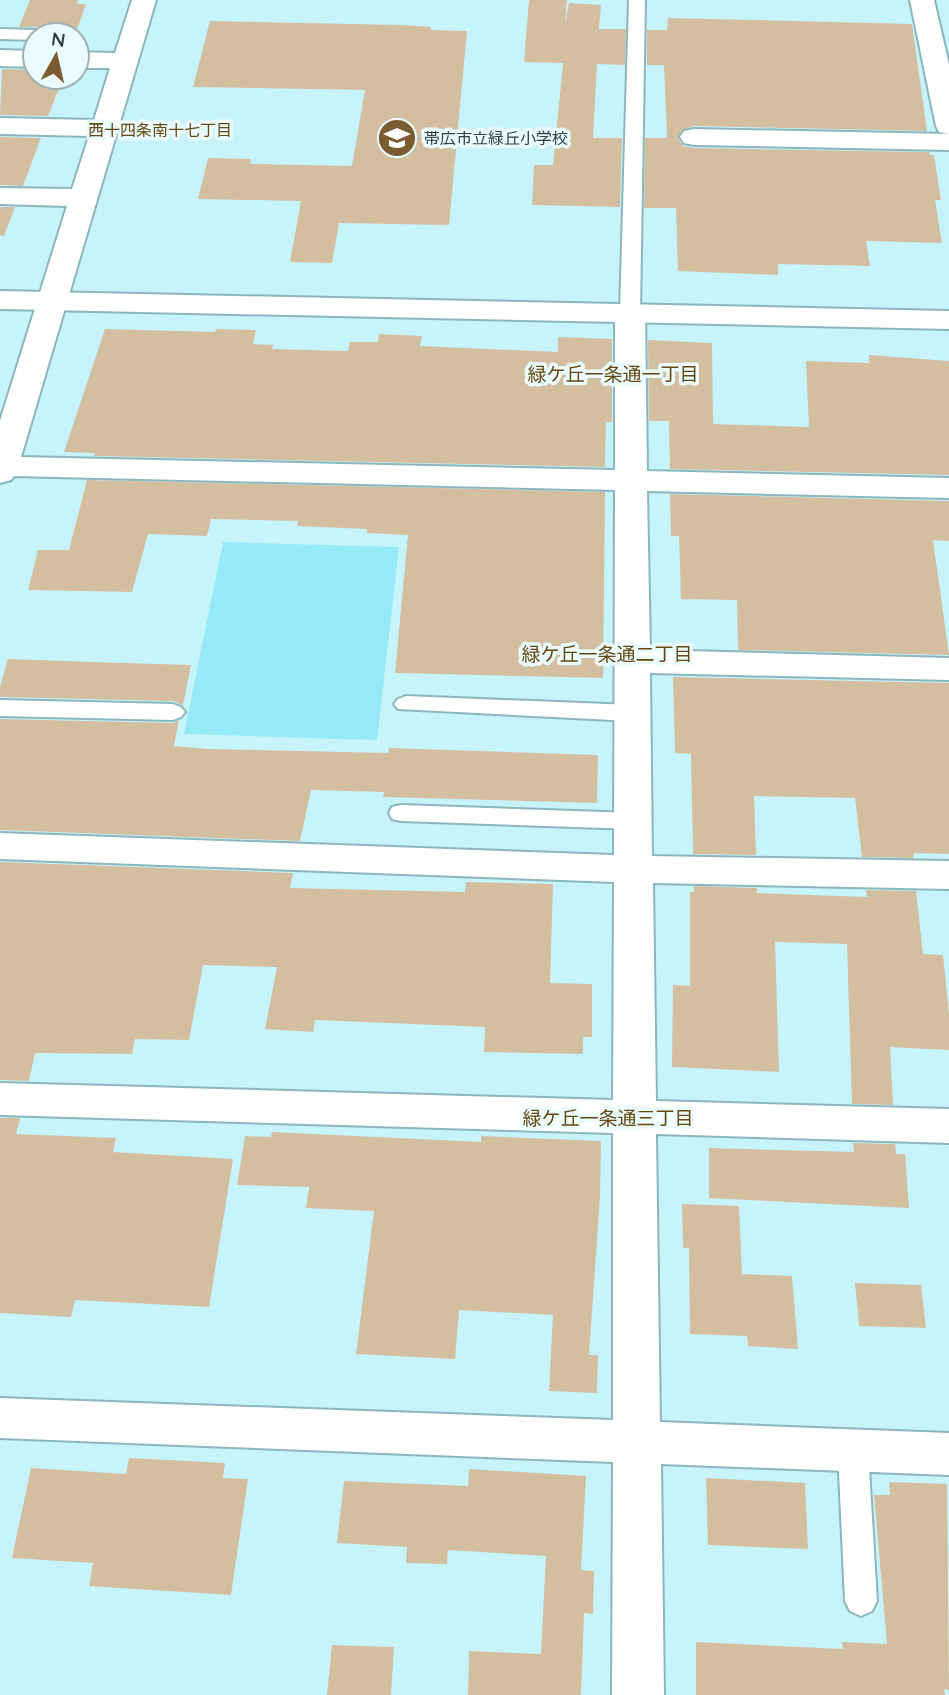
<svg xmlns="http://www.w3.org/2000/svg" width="949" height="1695" viewBox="0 0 949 1695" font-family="Quicksand,'Noto Sans JP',sans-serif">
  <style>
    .green { fill: #96eaf7 }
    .building { fill: #d4bea0 }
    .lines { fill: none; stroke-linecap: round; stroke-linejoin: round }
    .lane-casing { stroke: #8bb6bc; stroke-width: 4 }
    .street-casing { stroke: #8bb6bc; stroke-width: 4 }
    .secondary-casing { stroke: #8bb6bc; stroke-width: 4 }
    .lane { fill: #fff; fill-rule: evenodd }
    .street { fill: #fff; fill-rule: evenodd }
    .secondary { fill: #fff; fill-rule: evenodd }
    .labels { text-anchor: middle; stroke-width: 7; stroke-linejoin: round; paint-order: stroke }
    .far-neighbourhood-label { font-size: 16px; fill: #674710; stroke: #eafcfe }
    .far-poi-label { font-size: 16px; fill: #2f4143; stroke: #eafcfe; text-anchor: start }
    .neighbourhood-label { font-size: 19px; fill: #674710; stroke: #eafcfe }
  </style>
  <rect width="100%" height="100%" fill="#c7f4fb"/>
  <path class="green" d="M223 542 399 547 377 740 184 734Z"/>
  <g class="building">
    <path d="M30 0H78L77 4H86L75 35H49L39 27H19Z"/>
    <path d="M529 0H567L565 24 569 3 601 5 599 29H626L625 65 597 64 593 138H622L620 207 532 205 534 165H553L563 63 524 62Z"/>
    <path d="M668 18 912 24 927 131 694 126 682 130 678 138 683 146 694 148 929 152 930 155H934L941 200H935L942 243 866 241 870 266 778 264V275L678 271 676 208H644L645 138H667L664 65H647V30H667Z"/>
    <path d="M210 21 401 25 431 27V30L467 31 449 225 339 223 332 263 290 262 301 201 198 199 208 158 251 159 250 164 352 166 365 90 193 87Z"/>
    <path d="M2 69 35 70V77H59L57 83H61L48 116 0 115Z"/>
    <path d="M0 137 41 138 23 186 0 185Z"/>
    <path d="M0 207H15L4 236 0 235Z"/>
    <path d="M105 329 215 332 216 329 256 330 253 344 273 345 272 349 348 351 350 342H378L379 334 422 336 420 346 558 352V337L612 339V422H606L605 467 94 456 95 453 64 452Z"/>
    <path d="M648 340 712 343 713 424 809 427 806 361 869 363V355L949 361V475L670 469 669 421H649Z"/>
    <path d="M87 480 605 492 603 678 395 673 408 535 367 533V529L297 526 298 521 211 519 207 536 148 534 132 592 28 590 38 550H69Z"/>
    <path d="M670 494 949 501V541L933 540 949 655 738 650 737 600 681 599 679 536H671Z"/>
    <path d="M8 659 91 662 191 665 183 705 173 701 0 697V687Z"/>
    <path d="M673 677 949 683V854L914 853 913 858 862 857 855 798 754 796 756 855 693 854 691 754 675 753Z"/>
    <path d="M0 719 173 723 179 720 174 746 209 749 388 753 389 748 598 755 597 803 383 797 384 792 311 790 300 841 0 830Z"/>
    <path d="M0 862 293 873 290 888 465 892 466 882 553 884 550 983 592 984V1037H583V1054L484 1052 485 1027 315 1020 313 1032 265 1029 277 967 203 965 189 1040 135 1039 132 1054 35 1053 29 1081 0 1080Z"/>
    <path d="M694 886 757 888V893L867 897 866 890 916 891 923 954 943 955 949 1014V1050L890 1047 893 1105 852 1104 847 944 775 942 779 1072 672 1067 673 985 690 986V892H694Z"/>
    <path d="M0 1118H20L16 1134 116 1138 113 1152 233 1159 209 1307 75 1300 71 1317 0 1313Z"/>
    <path d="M272 1132 481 1142V1136L601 1141 600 1197 589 1355H598L597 1393 549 1391 553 1315 459 1310 455 1359 356 1354 374 1211 306 1208 309 1187 237 1185 245 1136 271 1137Z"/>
    <path d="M853 1143 895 1144 896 1154H905L909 1208 709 1198V1148L854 1152Z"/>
    <path d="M682 1204 739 1206 742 1274 792 1276 798 1349 748 1346 747 1336 690 1334 689 1248H683Z"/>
    <path d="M855 1283 921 1285 926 1328 859 1326Z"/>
    <path d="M129 1458 225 1463 223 1478 248 1479 231 1595 89 1586 93 1563 12 1558 31 1468 126 1474Z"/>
    <path d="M469 1469 586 1476 581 1570 594 1571 593 1614 584 1613 581 1695H468L469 1651 541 1654 546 1556 448 1550 447 1564 406 1563 407 1547 337 1543 344 1481 468 1486Z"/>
    <path d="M706 1478 805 1483 808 1549 708 1545Z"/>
    <path d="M889 1482 947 1484 949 1690 944 1689 945 1695H696V1642L843 1649 842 1642 887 1644 874 1495H890Z"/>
    <path d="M332 1645 394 1647 391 1695H327Z"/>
  </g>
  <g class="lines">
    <g class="lane-casing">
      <g id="lane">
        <path d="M629 0H645L640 313 630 319 620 313Z"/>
        <path d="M0 29 39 30 47 35H35V40L0 39Z"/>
        <path d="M406 696 632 705 640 708 644 713 640 718 632 721 398 709 394 704 398 699Z"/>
        <path d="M0 700 173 704 181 707 185 712 181 717 173 720 0 716Z"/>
        <path d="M401 805 633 813 642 815 645 821 642 827 633 829 401 821 392 819 389 813 392 807Z"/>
        <path d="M853 1438 864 1442 868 1451 877 1601 872 1611 861 1616 850 1611 845 1601 838 1451 842 1442Z"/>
      </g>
    </g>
    <g class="street-casing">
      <g id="street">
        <path d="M132 0H156L21 457 615 470V313L619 307 630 304 641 307 645 313 647 471 949 478V498L647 491 650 650 949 658V680L650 673 652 856 949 861V889L653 883 656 1101 949 1109V1143L656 1134 660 1422 949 1433V1475L661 1464 664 1695H612L613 1462 0 1438V1398L613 1420V1133L0 1115V1083L613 1100 614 882 0 859V833L614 855 615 490 14 476 11 480 0 483V421L67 206 0 204V188L72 189 89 136 0 134V118L94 120 110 68H77V52L115 53Z"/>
        <path d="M910 0H934L949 65V150L694 145 684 143 680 137 684 131 694 129 948 134 939 132 936 126Z"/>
        <path d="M0 50 35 51V67L0 66Z"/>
      </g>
    </g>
    <g class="secondary-casing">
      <path id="secondary" d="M0 291 949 311V329L0 309Z"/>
    </g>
    <use href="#lane" class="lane"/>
    <use href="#street" class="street"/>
    <use href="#secondary" class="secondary"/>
  </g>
  <defs>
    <g id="school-disc" transform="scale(2.0125)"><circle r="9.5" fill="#7a5c30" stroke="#eafcfe"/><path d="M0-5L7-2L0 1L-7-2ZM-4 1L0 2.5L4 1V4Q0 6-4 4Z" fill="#fff"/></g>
  </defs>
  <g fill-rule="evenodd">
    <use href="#school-disc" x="397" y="138"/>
  </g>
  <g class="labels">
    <g class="far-neighbourhood-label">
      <text x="160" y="136">西十四条南十七丁目</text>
    </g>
    <g class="far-poi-label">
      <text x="424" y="144">帯広市立緑丘小学校</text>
    </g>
    <g class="neighbourhood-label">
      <text x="613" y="381">緑ケ丘一条通一丁目</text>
      <text x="607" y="661">緑ケ丘一条通二丁目</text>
      <text x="608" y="1125">緑ケ丘一条通三丁目</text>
    </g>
  </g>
  <g transform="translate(56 56) rotate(8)"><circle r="33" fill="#eafcfe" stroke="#9fb1b3" stroke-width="2"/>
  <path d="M0-5L12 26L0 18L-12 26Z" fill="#7a5c30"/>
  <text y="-10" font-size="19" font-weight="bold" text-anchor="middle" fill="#2f4143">N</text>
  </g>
</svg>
